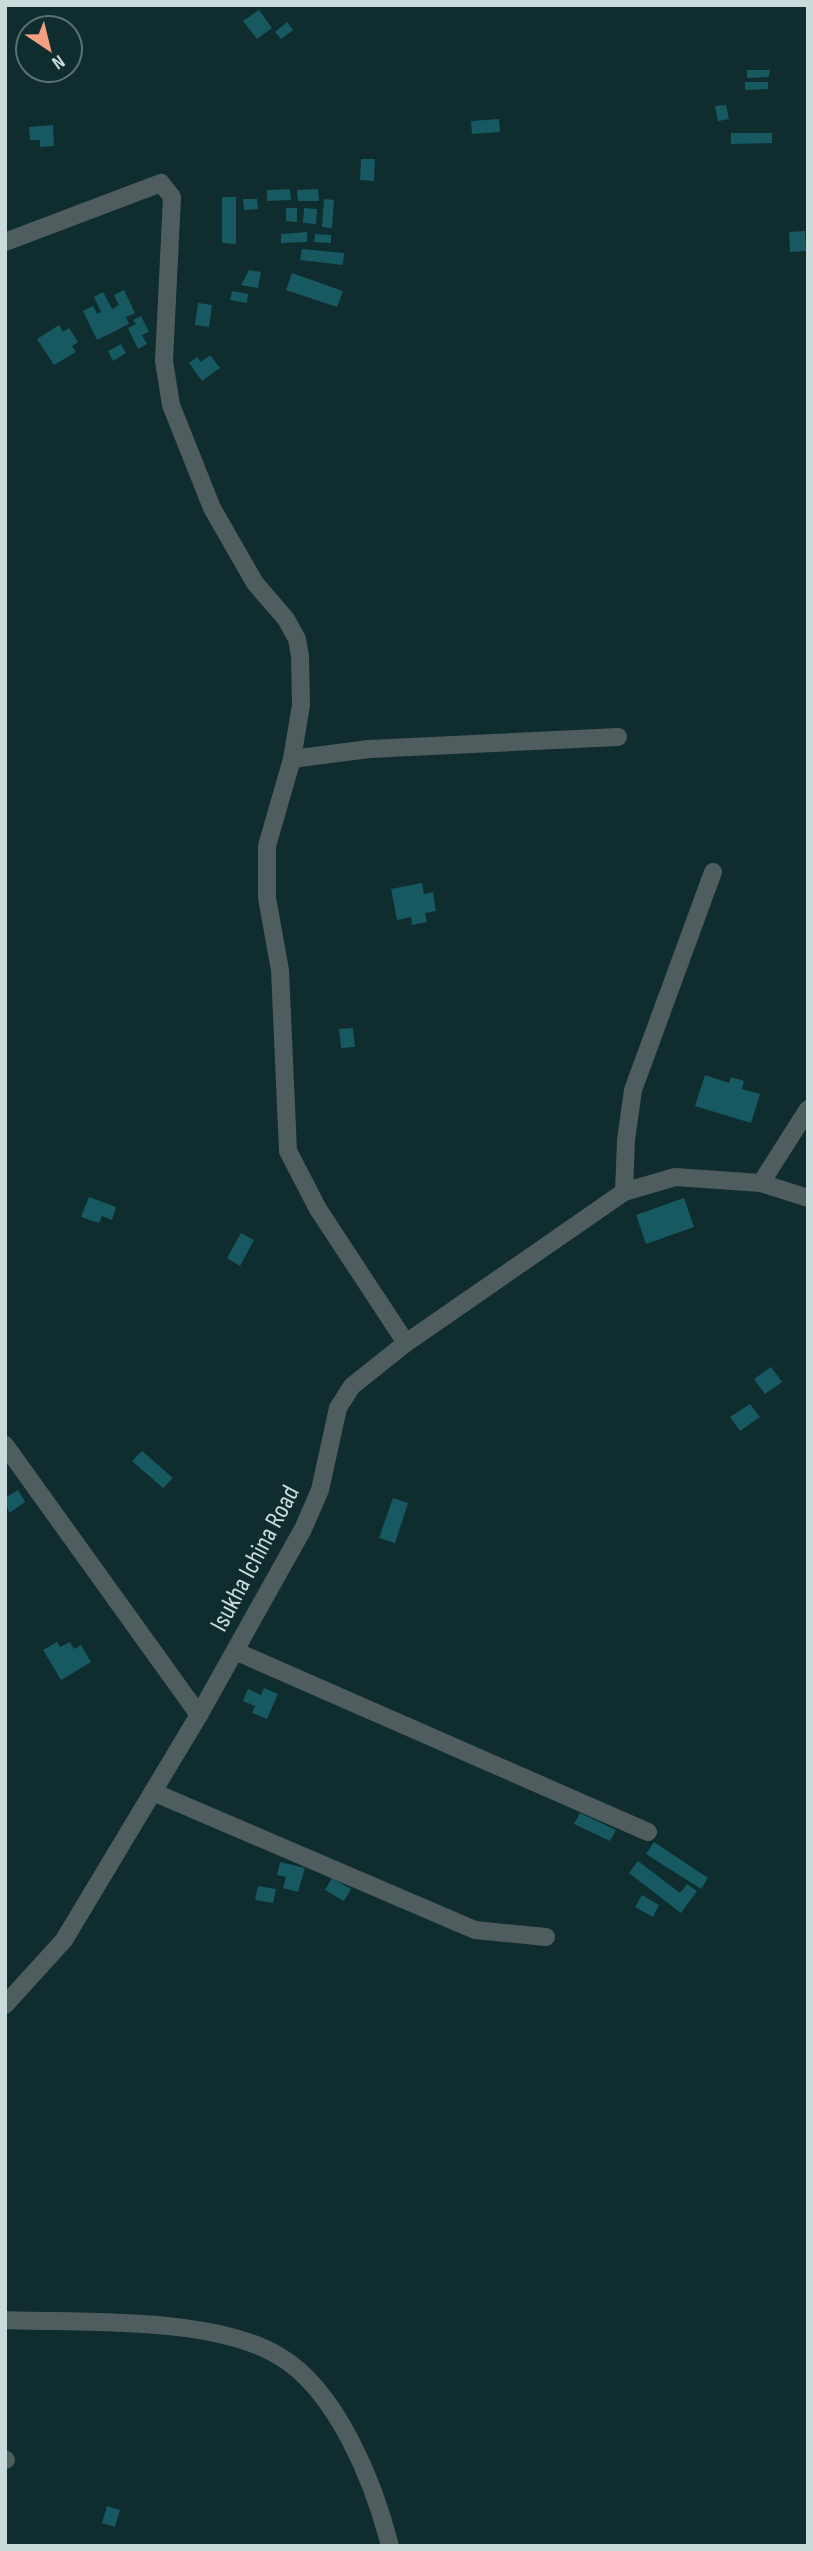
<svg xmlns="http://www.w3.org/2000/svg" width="813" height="2551" viewBox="0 0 813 2551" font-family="'Sofia Sans Condensed',sans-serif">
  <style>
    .building { fill: #175960 }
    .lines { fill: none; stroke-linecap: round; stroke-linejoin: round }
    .street { stroke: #505d5e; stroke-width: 18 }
    .labels { text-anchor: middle; stroke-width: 5; stroke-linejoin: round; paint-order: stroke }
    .street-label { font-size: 26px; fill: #cadbdc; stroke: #0f2c2f }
  </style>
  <rect width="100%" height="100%" fill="#0f2c2f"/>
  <g class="building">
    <path d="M259 10 272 28 257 39 243 21Z"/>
    <path d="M287 22 293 30 281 39 275 32Z"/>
    <path d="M747 70H770L769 77 747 78Z"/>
    <path d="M745 82H768V89L745 90Z"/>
    <path d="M726 105 729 119 718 121 715 106Z"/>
    <path d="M499 119 500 132 472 134 471 121Z"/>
    <path d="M53 125 54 146 40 147V140H30L29 127Z"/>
    <path d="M731 133H772V143L731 144Z"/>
    <path d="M361 159H375L374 181 360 180Z"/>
    <path d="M290 189 291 200 267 201V190Z"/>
    <path d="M318 189 319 201H298L297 190Z"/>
    <path d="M222 197H236V244L222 243Z"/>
    <path d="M243 199H257L258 209 244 210Z"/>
    <path d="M324 199 334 200 332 228 322 227Z"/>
    <path d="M286 208H297V222L286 221Z"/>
    <path d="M304 208 317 209 316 224 303 223Z"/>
    <path d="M805 231 806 251 790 252 789 232Z"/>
    <path d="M307 232V242L281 243V234Z"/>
    <path d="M315 234 331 235V243L314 242Z"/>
    <path d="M302 249 344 253 343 265 300 260Z"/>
    <path d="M249 270 261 272 258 288 241 285Z"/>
    <path d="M292 273 343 291 337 307 286 290Z"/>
    <path d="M124 290 135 313 126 317 129 324 97 340 83 311 93 306 97 314 101 312 94 297 103 292 112 309 119 305 114 295Z"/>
    <path d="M232 291 248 294 247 303 230 300Z"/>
    <path d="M198 303 212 305 209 327 195 325Z"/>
    <path d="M141 316 149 332 142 335 147 344 138 349 128 328 136 324 133 320Z"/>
    <path d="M59 325 63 332 69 328 78 342 72 346 76 352 54 365 37 339Z"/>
    <path d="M121 344 126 353 113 361 108 351Z"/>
    <path d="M210 355 220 368 202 381 189 363 197 357 201 362Z"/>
    <path d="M422 883 424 894 433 892 436 911 425 913 427 922 412 925 411 917 397 920 391 889Z"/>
    <path d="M353 1028 355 1047 341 1048 339 1029Z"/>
    <path d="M705 1075 729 1083 731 1077 744 1081 742 1089 760 1094 751 1123 695 1106Z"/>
    <path d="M89 1197 116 1207 112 1220 102 1216 99 1223 81 1217Z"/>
    <path d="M684 1198 694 1227 646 1244 636 1215Z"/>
    <path d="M241 1233 254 1240 240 1266 227 1258Z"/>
    <path d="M771 1367 782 1382 765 1394 754 1379Z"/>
    <path d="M750 1404 760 1417 740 1431 730 1417Z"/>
    <path d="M142 1451 173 1478 163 1488 132 1461Z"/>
    <path d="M18 1490 25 1502 9 1513 5 1498Z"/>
    <path d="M393 1498 408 1503 395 1543 379 1538Z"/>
    <path d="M57 1642 60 1647 70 1642 74 1649 81 1645 91 1662 61 1680 43 1650Z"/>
    <path d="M264 1688 278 1694 267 1719 252 1713 255 1706 243 1701 248 1689 261 1695Z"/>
    <path d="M580 1813 616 1830 610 1841 574 1824Z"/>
    <path d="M654 1842 708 1878 701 1889 646 1854Z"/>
    <path d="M638 1861 680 1893 687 1884 697 1891 681 1913 629 1873Z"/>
    <path d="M280 1862 305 1868 298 1892 283 1888 286 1877 277 1875Z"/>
    <path d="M332 1878 351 1889 344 1901 325 1890Z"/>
    <path d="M258 1886 276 1889 273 1903 255 1900Z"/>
    <path d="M642 1895 659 1905 653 1917 635 1907Z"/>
    <path d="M107 2506 120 2510 115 2527 102 2523Z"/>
  </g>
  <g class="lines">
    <g class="street">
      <path d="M5 242 161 183 172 197 164 361 171 405 212 508 255 583 286 619 297 639 300 656 301 705 292 759 267 846V898L280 970 288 1151 318 1209 406 1343"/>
      <path d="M292 759 369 749 618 737"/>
      <path d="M761 1183 808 1109"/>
      <path d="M624 1192 626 1140 633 1090 713 872"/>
      <path d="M5 1445 199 1715"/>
      <path d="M235 1651 648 1832"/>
      <path d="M153 1792 475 1930 546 1937"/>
      <path d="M5 2005 64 1940 199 1715 303 1529 320 1490 338 1408 352 1386 406 1343 624 1192 675 1177 761 1183 808 1198"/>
      <path d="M5 2320C83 2323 212 2316 279 2356 337 2390 374 2483 390 2546"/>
      <path d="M5 2459 6 2460"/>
    </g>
  </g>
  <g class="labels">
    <g class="street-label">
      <text transform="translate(254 1558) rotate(-62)" y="9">Isukha Ichina Road</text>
    </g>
  </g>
  <rect width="813" height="2551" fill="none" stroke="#cadbdc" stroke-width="14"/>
  <g transform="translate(49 49) rotate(145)"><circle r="33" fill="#0f2c2f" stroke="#5a7274" stroke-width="2"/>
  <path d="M0-5L12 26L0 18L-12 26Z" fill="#f2a080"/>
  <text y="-10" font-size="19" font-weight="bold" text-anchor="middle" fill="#cadbdc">N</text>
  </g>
</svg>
